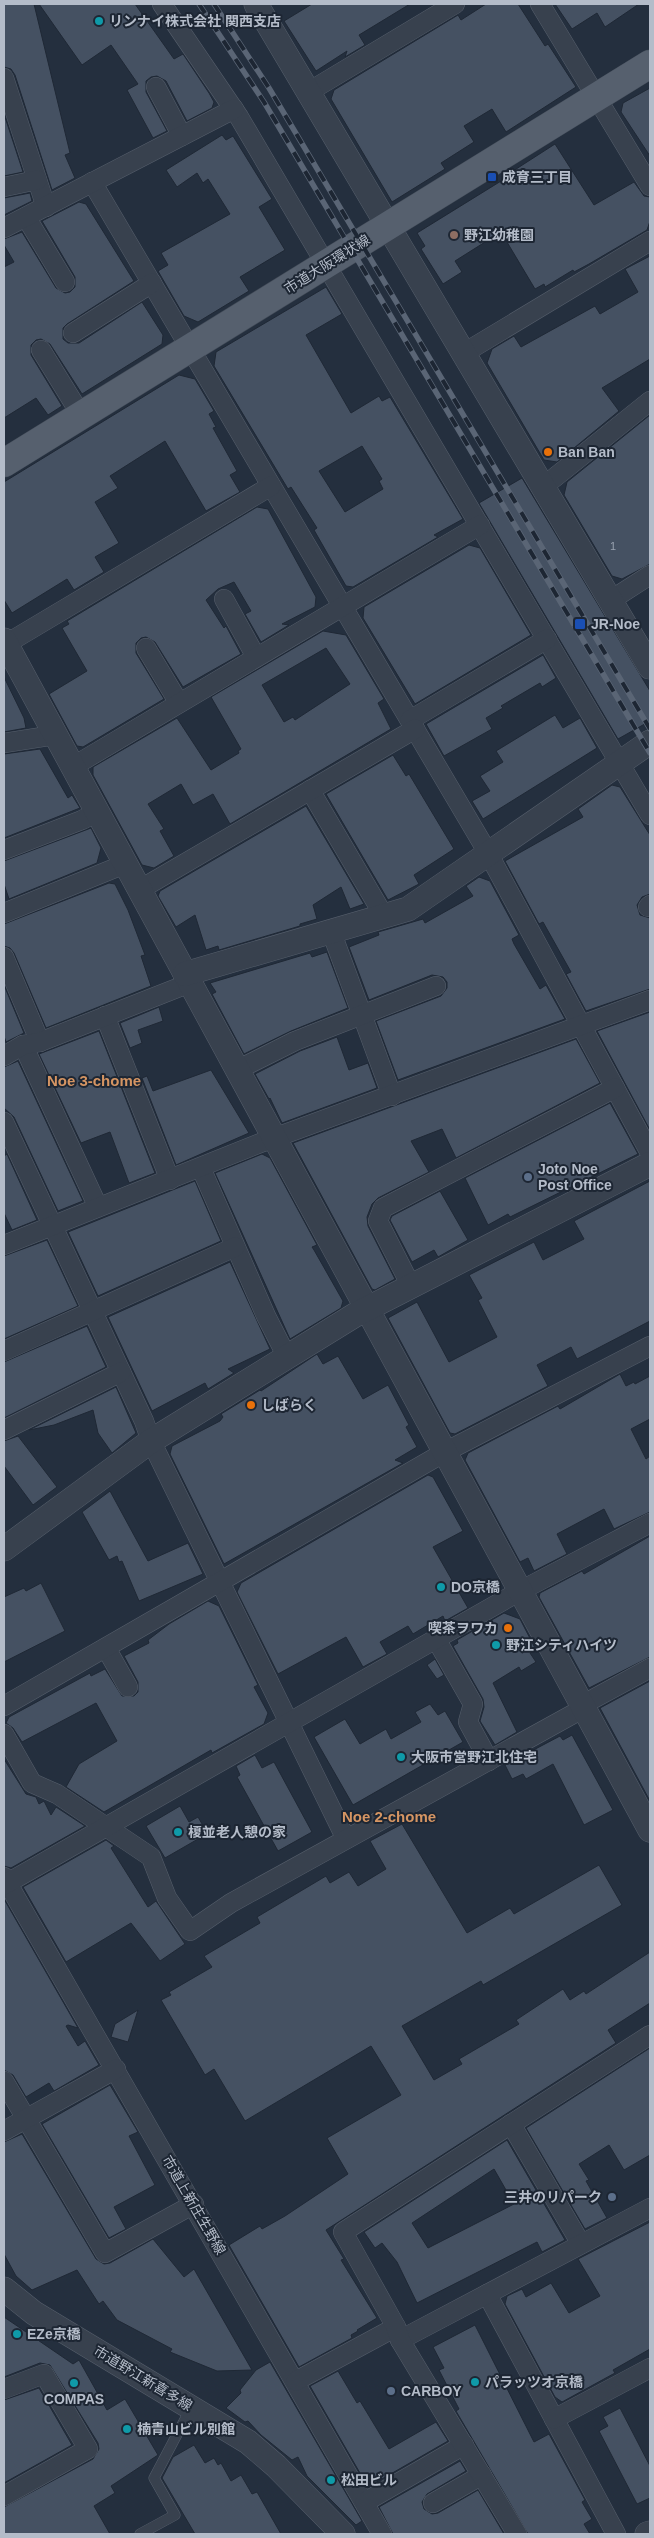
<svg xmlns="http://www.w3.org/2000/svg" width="654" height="2538" viewBox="0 0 654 2538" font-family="Arial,'Noto Sans JP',sans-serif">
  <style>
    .building { fill: #455162; stroke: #1f2835; fill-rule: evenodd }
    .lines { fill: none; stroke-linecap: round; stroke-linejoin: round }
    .service-casing { stroke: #565f6c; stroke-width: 11 }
    .minor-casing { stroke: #565f6c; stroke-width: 20 }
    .tertiary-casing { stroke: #565f6c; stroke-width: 25 }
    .primary-casing { stroke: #414a57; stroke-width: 29 }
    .service { stroke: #38414e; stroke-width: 10 }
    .minor { stroke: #38414e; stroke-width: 19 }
    .tertiary { stroke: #38414e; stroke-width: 24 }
    .primary { stroke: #56606e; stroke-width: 28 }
    .rail-casing { stroke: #5a6575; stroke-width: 5.5 }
    .rail { stroke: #1d2633; stroke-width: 4; stroke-dasharray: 11; stroke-linecap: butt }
    .culture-dot { fill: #0f9aa8; stroke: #1d2633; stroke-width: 2 }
    .transit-dot { fill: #1a4fb4; stroke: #1d2633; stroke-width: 2 }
    .education-dot { fill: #8d6e63; stroke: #1d2633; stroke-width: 2 }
    .food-dot { fill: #e8710a; stroke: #1d2633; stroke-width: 2 }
    .service-dot { fill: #5c6f8a; stroke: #1d2633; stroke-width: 2 }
    .labels { text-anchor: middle; stroke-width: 4; stroke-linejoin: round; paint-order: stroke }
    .number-label { font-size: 11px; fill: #98a1af }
    .poi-label { font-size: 14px; font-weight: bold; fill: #b4bcc9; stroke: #1d2633; text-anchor: start }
    .street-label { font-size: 14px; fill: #b4bcc9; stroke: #1d2633 }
    .neighbourhood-label { font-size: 15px; font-weight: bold; fill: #d59563; stroke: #1d2633 }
  </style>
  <rect width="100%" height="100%" fill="#242f3e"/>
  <g class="building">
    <path d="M4 4H34L70 153 65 155 75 178 52 190 15 75 11 69 4 67Z"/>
    <path d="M39 4H135L174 59 183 54 209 93 214 102 212 108 187 121 166 81 157 76 151 77 146 81V92L167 131 153 138 127 90 138 84 111 45 82 65Z"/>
    <path d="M312 4H410L359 35 365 45 345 57 347 51 316 71 284 21Z"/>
    <path d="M486 4H518L545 46 548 44 576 87 506 132 492 109 464 126 474 142 441 163 445 169 392 202 331 99 334 90 458 15 461 20Z"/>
    <path d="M555 4H639L605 27 597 13 572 29Z"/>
    <path d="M650 88V156L621 112 623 103Z"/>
    <path d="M4 114 23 172 4 176Z"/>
    <path d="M222 135 226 140 233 136 272 199 259 207 285 250 240 277 249 291 198 322 184 316 158 271 168 265 161 253 230 214 208 179 203 183 197 173 177 187 166 170Z"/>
    <path d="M555 144 594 205 634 182 644 196 650 197V221L647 230 589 264 574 272 573 270 545 287 544 284 535 289 501 232 455 261 462 272 443 284 421 249 425 246 417 233 514 173 513 171Z"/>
    <path d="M30 193 32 201 4 215V198Z"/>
    <path d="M79 202 86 204 134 281 67 324 63 328V339L68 343H79L142 302 163 335 162 344 82 394 50 344 41 339 36 340 31 345V355L62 406 48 415 36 398 4 418V267L14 262 4 245V239L22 232 56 288 65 293 70 292 75 287V277L42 221Z"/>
    <path d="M650 256V359L602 388 619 411 557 462 544 460 487 363 492 349 514 336 521 347 595 306 600 314 638 292 625 269Z"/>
    <path d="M326 287 342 314 306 335 351 413 379 396 382 401 390 397 463 519 434 535 438 537 353 587 346 586 314 530 317 528 291 487 288 489 214 366 216 352ZM362 446 382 479 379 481 383 489 345 512 319 471Z"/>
    <path d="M179 375 195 379 214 411 209 414 216 427 213 428 237 471 230 475 240 492 206 511 165 441 110 476 118 488 95 502 119 543 95 557 104 572 74 590 67 579 12 613 4 600V482Z"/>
    <path d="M650 415V564L622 579 612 576 564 495 567 482Z"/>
    <path d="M522 478 650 691V721L618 739 479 503Z"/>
    <path d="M257 507 268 509 316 597 315 607 282 624 289 625 261 642 245 614 251 611 234 582 218 589 206 600 224 628 226 626 241 654 183 687 155 642 146 637 141 638 136 643V653L164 699 83 747 77 746 49 694 87 671 62 628 69 624 67 621Z"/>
    <path d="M469 545 480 548 531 635 415 704 363 618 364 607Z"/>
    <path d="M323 631 346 635 384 699 378 703 391 729 230 824 213 794 193 805 181 784 148 804 164 829 160 831 174 856 154 868 142 865 93 775V767L177 718 211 770 239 753 238 751 241 749 211 697ZM326 648 350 684 295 720 293 717 284 722 262 685Z"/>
    <path d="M543 655 556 678 542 687 540 683 501 706 503 708 486 718 492 729 444 756 426 724Z"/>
    <path d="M4 677 24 718 26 728 4 732Z"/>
    <path d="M555 715 563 728 580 718 597 748 483 819 472 801 490 791 480 776 503 762 496 751Z"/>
    <path d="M40 749 68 798 72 795 80 808 4 838V754Z"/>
    <path d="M393 755 406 776 409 774 454 849 414 875 419 884 388 900 326 794Z"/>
    <path d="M612 785 620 787 650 835V894L642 897 637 905 640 915 650 918V989L586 1011 566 974 571 972 543 922 539 924 505 861 583 817 578 809Z"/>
    <path d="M306 806 364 904 350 909 341 887 313 905 317 919 300 924V926L219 950 218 946 206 950 195 915 176 927 158 896 160 891Z"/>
    <path d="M91 828 101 848 97 863 9 899 4 884V861Z"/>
    <path d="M479 877 490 881 519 935 512 939 514 944 540 989 546 985 565 1019 398 1080 376 1021 441 996 447 988V982L443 977 432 975 369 1000 349 947 379 935 378 932 423 919 425 923 473 896 466 886Z"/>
    <path d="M109 883 115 884 128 910 145 955 141 956 151 986 46 1028 14 953 10 948 4 946V924Z"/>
    <path d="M327 952 348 1008 291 1031 244 1054 212 994 216 992 210 983 310 953 312 957Z"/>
    <path d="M4 985 24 1033 6 1042 4 1036Z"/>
    <path d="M159 1007 163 1021 138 1030 142 1043 130 1048 120 1023Z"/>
    <path d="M650 1012V1130L597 1031Z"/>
    <path d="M99 1031 155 1173 129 1183 110 1132 81 1143 39 1054Z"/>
    <path d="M337 1037 349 1070 368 1063 377 1088 282 1123 270 1098 269 1099 255 1074 300 1051Z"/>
    <path d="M576 1039 600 1083 456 1158 442 1129 411 1141 429 1172 378 1198 372 1204 367 1217 368 1226 395 1279 375 1290 372 1289 293 1143Z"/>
    <path d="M18 1061 83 1201 58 1211 14 1117 4 1108V1067Z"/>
    <path d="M211 1070 249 1133 176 1165 142 1078 147 1076 153 1091Z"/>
    <path d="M610 1103 638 1154 510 1217 508 1214 488 1225 465 1178Z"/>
    <path d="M7 1154 37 1220 12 1230 4 1213V1156Z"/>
    <path d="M262 1154 270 1158 317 1245 312 1247 314 1250 343 1301 341 1308 290 1339 215 1173Z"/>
    <path d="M195 1181 221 1241 98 1296 68 1232Z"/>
    <path d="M650 1181V1321L577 1359 571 1347 537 1365 548 1386 455 1434 450 1433 388 1318 417 1302 449 1362 497 1337 478 1300 482 1298 469 1275 534 1242 543 1260 584 1239 574 1221Z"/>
    <path d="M440 1191 468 1240 438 1257 434 1250 412 1262 390 1220 392 1216Z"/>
    <path d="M47 1240 78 1306 4 1339V1256Z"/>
    <path d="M230 1262 270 1349 228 1369 234 1373 208 1389 205 1383 152 1411 108 1317Z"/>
    <path d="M87 1326 106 1367 4 1418V1362Z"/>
    <path d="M317 1354 323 1364 338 1356 363 1399 388 1385 409 1425 406 1427 417 1447 395 1460 403 1463 224 1564 170 1454 172 1446 220 1421 223 1417 221 1414 260 1390 261 1391Z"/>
    <path d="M620 1374 626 1386 634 1382 635 1384 650 1376V1419L631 1429 646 1459 650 1456V1512L614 1529 604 1509 557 1534 567 1554 534 1571 528 1558 520 1562 465 1460 468 1453 558 1406 560 1409Z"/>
    <path d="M116 1387 136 1433 112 1453 98 1433 93 1410 54 1425 29 1430Z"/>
    <path d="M18 1436 57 1487 33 1505 4 1466V1441Z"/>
    <path d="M428 1475 433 1477 463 1531 433 1547 468 1608 445 1621 443 1616 413 1634 408 1626 380 1642 387 1654 363 1667 346 1637 278 1674 237 1592 241 1583Z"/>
    <path d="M110 1491 148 1561 188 1543 203 1574 139 1601 122 1561 119 1562 117 1556 109 1560 82 1512Z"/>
    <path d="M650 1536V1657L589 1688 539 1597 540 1593 582 1571 584 1574Z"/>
    <path d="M41 1583 65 1631 4 1662V1597L24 1588 26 1591Z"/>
    <path d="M208 1601 219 1606 258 1685 254 1687 268 1713 264 1724 212 1753 211 1750 104 1812 66 1787 79 1764 117 1741 96 1703 22 1742 13 1728 6 1723 9 1717 90 1673 91 1676 105 1669 122 1696H134L138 1692V1682L124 1656 149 1643 148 1640 169 1624Z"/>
    <path d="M504 1613 520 1619 536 1650 530 1653 536 1662 521 1671 519 1667 493 1683 517 1732 495 1745 480 1721 484 1707 483 1699 453 1646 458 1643 457 1640Z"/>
    <path d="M435 1659 444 1675 437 1679 427 1665Z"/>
    <path d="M650 1681V1801L600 1708Z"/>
    <path d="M430 1704 438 1715 445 1711 463 1742 353 1805 314 1737 345 1719 360 1744 386 1729 391 1739 421 1722 415 1712Z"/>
    <path d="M572 1735 613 1810 584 1825 553 1764 526 1779 523 1774 512 1779 505 1765 560 1736 563 1740Z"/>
    <path d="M255 1755 262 1768 274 1762 312 1832 278 1851 237 1777 240 1775 236 1766Z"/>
    <path d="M4 1759 26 1794 36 1797 39 1804 44 1801 51 1815 56 1807 85 1826 11 1868 4 1866Z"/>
    <path d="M180 1806 189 1822 198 1817 205 1829V1835L165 1858 146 1826Z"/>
    <path d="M402 1824 467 1933 510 1908 514 1914 599 1865 622 1905 483 1985 481 1981 402 2026 434 2080 462 2064 459 2059 519 2024 516 2020 563 1989 570 2000 584 1991 586 1994 650 1952V2003L608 2030 616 2043 326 2230 344 2259 341 2260 377 2318 357 2330 358 2331 351 2335 352 2338 299 2367 229 2245 260 2226 262 2229 285 2216 348 2174 327 2138 401 2095 371 2046 245 2121 214 2069 205 2075 161 2000 171 1995 169 1992 212 1967 204 1956 260 1923 257 1917 326 1876 330 1883 349 1872 358 1886 386 1869 370 1841Z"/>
    <path d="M106 1840 114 1846 111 1848 148 1907 156 1901 185 1944 160 1961 131 1923 66 1962 23 1887Z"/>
    <path d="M4 1899 78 2028 68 2025 66 2026 78 2046 85 2041 99 2065 54 2091 49 2083 26 2097 13 2075 4 2070Z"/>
    <path d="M138 2010 128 2042 111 2037 115 2024Z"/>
    <path d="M650 2048V2155L624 2170 609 2145 579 2164 589 2180 586 2181 607 2218 585 2229 526 2128Z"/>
    <path d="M110 2085 138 2132 129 2136 155 2185 114 2207 126 2229 109 2238 42 2124Z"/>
    <path d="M22 2134 96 2259 104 2264 110 2263 153 2239 184 2277 194 2269 252 2370 217 2371 170 2352 172 2349 117 2320 103 2301 99 2304 77 2270 32 2290 16 2276 4 2254V2142Z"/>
    <path d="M507 2140 565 2240 542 2252 537 2242 417 2303 397 2262 382 2243 375 2248 364 2232ZM494 2169 514 2204 428 2248 412 2223Z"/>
    <path d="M650 2222V2349L613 2370 615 2373 562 2402 555 2397 505 2304 507 2296 522 2289 526 2297 551 2283 569 2313 600 2296 578 2259Z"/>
    <path d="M4 2317 73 2364 79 2360 107 2410 125 2399 158 2455 111 2486 115 2493 94 2506 110 2534H4V2507L93 2459 99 2449 98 2443 50 2365 40 2363 4 2377Z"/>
    <path d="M475 2325 534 2442 549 2434 585 2500 582 2502 592 2519 584 2524 590 2534H528L456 2411 459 2409 439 2370 444 2368 433 2347Z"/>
    <path d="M270 2362 362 2521 356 2525 307 2476 298 2457 292 2460 261 2435 248 2421 245 2422 226 2408 241 2393 240 2390 256 2370Z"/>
    <path d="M338 2371 357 2403 360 2401 389 2449 436 2422 448 2441 368 2487 310 2386Z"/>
    <path d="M39 2388 72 2445 4 2483V2400Z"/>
    <path d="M620 2408 650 2466V2498L637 2504 599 2431 608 2426 603 2417Z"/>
    <path d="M194 2445 205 2463 214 2458 218 2465 221 2463 231 2481 241 2475 252 2494 257 2492 281 2534H195L162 2478 173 2457Z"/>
    <path d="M460 2461 466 2471 427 2494 422 2502 424 2509 432 2514 438 2513 478 2490 504 2534H393L379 2507Z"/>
  </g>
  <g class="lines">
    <g class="service-casing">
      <path id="service" d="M140 2534 175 2515 154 2478 191 2408"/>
    </g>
    <g class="minor-casing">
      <g id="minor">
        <path d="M162 4 239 117 650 815"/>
        <path d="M540 4 650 186"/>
        <path d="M4 78 46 207"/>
        <path d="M156 87 182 136"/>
        <path d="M310 91 455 4"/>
        <path d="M92 182 488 853 650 1153"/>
        <path d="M4 187 37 180"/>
        <path d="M26 217 65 282"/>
        <path d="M4 228 234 109"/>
        <path d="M73 333 152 283"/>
        <path d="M41 350 81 415"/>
        <path d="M464 353 650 241"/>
        <path d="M544 486 650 401"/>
        <path d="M224 599 256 657"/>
        <path d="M611 600 650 575"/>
        <path d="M6 644 271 486"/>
        <path d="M146 648 179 703"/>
        <path d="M410 720 547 639"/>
        <path d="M4 743 55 735"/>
        <path d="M72 767 480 525"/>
        <path d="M310 790 384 916"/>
        <path d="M4 850 82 820 97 812"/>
        <path d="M139 890 415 729"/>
        <path d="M648 907 650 905"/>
        <path d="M4 913 125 864"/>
        <path d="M331 931 392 1096"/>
        <path d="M4 957 40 1042"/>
        <path d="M105 1016 170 1180"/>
        <path d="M23 1045 98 1207"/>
        <path d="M4 1056 23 1045 40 1042 190 983"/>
        <path d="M237 1070 295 1041 436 986"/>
        <path d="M4 1122 144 1421 151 1441 346 1839"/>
        <path d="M201 1168 266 1316 287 1357"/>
        <path d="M4 1245 263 1142 650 1000"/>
        <path d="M411 1286 378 1221 383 1208 615 1088"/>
        <path d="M4 1351 235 1247"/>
        <path d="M4 1430 121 1372"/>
        <path d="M436 1639 473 1704 468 1722 489 1761"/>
        <path d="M106 1648 128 1687"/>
        <path d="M582 1705 650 1668"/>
        <path d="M4 1706 445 1452 650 1346"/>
        <path d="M4 1734 32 1783 57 1794 151 1857 167 1898 190 1931 231 1903 584 1708"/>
        <path d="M4 1877 382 2534"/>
        <path d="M4 1885 520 1591 650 1523"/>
        <path d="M4 2081 105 2253 194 2204"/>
        <path d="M511 2124 581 2244"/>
        <path d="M4 2131 116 2069"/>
        <path d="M487 2294 616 2534"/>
        <path d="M400 2340 650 2208"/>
        <path d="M296 2381 396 2327"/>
        <path d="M4 2389 44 2374 88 2449 4 2496"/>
        <path d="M554 2419 650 2368"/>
        <path d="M365 2502 464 2445"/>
        <path d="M433 2503 482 2475"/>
        <path d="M517 2534 400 2340 396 2327 343 2232 650 2035"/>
      </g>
    </g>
    <g class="tertiary-casing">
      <g id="tertiary">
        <path d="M256 4 650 667"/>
        <path d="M4 640 650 1830"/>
        <path d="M185 974 408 909 650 742"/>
        <path d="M4 1549 151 1441 355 1315 650 1164"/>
        <path d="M4 2289 34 2313 248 2442 276 2466 343 2534"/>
        <path d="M647 2534 650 2533"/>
      </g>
    </g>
    <g class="primary-casing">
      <path id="primary" d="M4 463 650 64"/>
    </g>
    <use href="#service" class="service"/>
    <use href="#minor" class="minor"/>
    <use href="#tertiary" class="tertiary"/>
    <use href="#primary" class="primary"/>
    <g class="rail-casing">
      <g id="rail">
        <path d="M199 4 264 102 650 753"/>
        <path d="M214 4 269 88 650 729"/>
      </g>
    </g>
    <use href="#rail" class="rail"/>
  </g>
  <g class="culture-dot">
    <circle cx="99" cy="21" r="5"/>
    <circle cx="441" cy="1587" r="5"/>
    <circle cx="496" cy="1645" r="5"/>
    <circle cx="401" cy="1757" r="5"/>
    <circle cx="178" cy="1832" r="5"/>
    <circle cx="17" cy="2334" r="5"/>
    <circle cx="475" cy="2382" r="5"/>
    <circle cx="74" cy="2383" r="5"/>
    <circle cx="127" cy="2429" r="5"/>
    <circle cx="331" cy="2480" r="5"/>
  </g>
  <g class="transit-dot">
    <rect x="487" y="172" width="10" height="10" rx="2.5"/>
    <rect x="574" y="618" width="12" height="12" rx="2.5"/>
  </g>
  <circle class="education-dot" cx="454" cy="235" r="5"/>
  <g class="food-dot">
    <circle cx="548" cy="452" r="5"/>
    <circle cx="251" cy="1405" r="5"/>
    <circle cx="508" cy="1628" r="5"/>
  </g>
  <g class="service-dot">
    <circle cx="528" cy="1177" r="5"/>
    <circle cx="612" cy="2197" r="5"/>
    <circle cx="391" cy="2391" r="5"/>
  </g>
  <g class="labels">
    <g class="number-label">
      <text x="613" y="550">1</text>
    </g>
    <g class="poi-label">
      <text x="109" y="26">リンナイ株式会社 関西支店</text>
      <text x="502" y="182">成育三丁目</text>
      <text x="464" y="240">野江幼稚園</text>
      <text x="558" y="457">Ban Ban</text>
      <text x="591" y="629">JR-Noe</text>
      <text x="538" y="1174">Joto Noe<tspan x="538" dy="16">Post Office</tspan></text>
      <text x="261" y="1410">しばらく</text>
      <text x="451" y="1592">DO京橋</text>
      <text x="498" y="1633" text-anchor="end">喫茶ヲワカ</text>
      <text x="506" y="1650">野江シティハイツ</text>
      <text x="411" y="1762">大阪市営野江北住宅</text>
      <text x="188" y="1837">榎並老人憩の家</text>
      <text x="602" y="2202" text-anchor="end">三井のリパーク</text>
      <text x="27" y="2339">EZe京橋</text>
      <text x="485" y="2387">パラッツオ京橋</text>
      <text x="401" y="2396">CARBOY</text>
      <text x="74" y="2404" text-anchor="middle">COMPAS</text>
      <text x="137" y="2434">楠青山ビル別館</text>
      <text x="341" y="2485">松田ビル</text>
    </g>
    <g class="street-label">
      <text transform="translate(327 264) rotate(-32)" y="5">市道大阪環状線</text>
      <text transform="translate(194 2205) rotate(60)" y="5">市道上新庄生野線</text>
      <text transform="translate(143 2378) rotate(31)" y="5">市道野江新喜多線</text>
    </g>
    <g class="neighbourhood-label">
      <text x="94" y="1086">Noe 3-chome</text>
      <text x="389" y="1822">Noe 2-chome</text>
    </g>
  </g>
  <rect width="654" height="2538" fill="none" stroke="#b4bcc9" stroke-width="10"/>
</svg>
